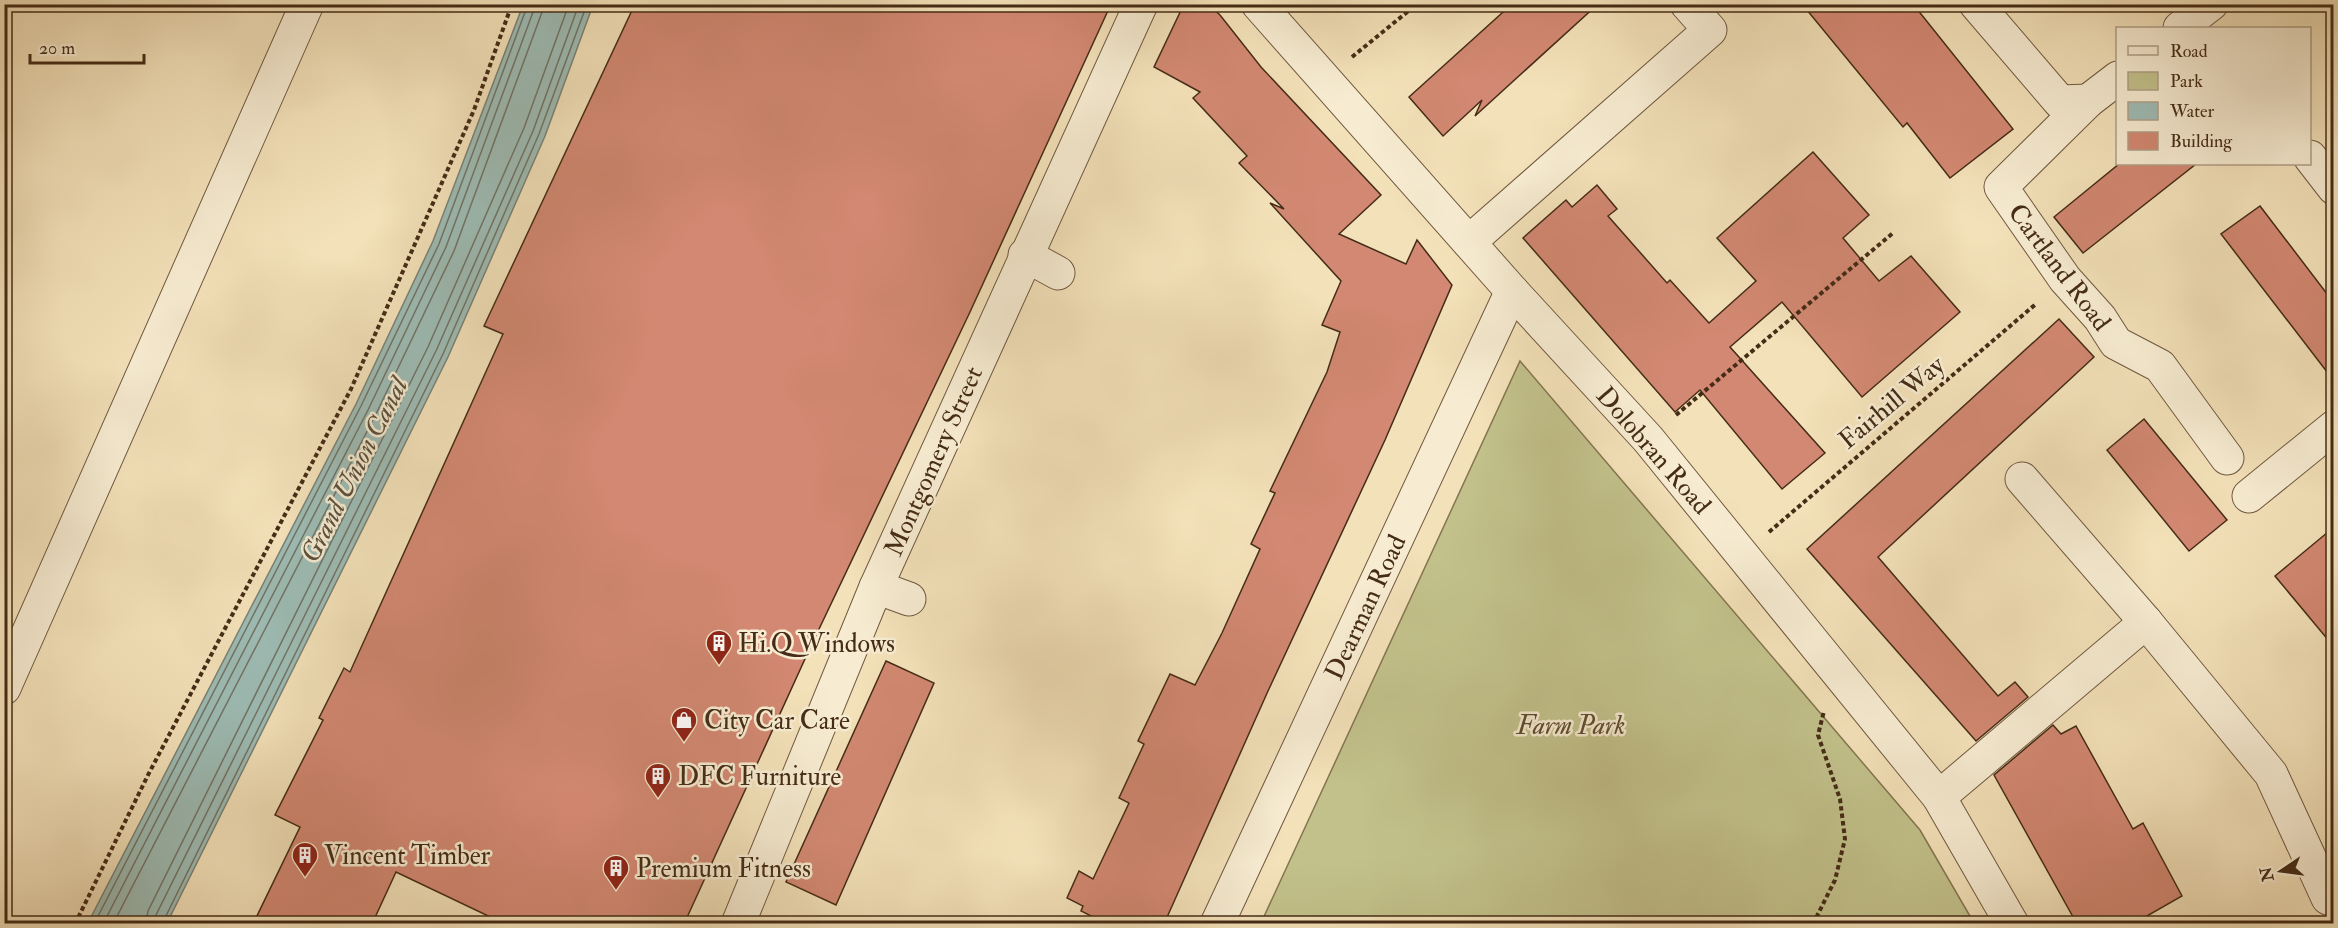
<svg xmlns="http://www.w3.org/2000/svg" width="2338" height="928" viewBox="0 0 2338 928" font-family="'IM FELL Double Pica',serif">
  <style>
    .green { fill: #c2c18b; stroke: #847650; stroke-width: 1.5 }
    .water { fill: #9dbcb5; stroke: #7a8275; stroke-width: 1.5 }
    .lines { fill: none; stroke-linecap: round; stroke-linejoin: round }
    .shore { stroke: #717466; stroke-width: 1.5 }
    .building { fill: #d28872; stroke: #452c16; stroke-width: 1.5 }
    .minor-casing { stroke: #70593f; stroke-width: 35 }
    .path { stroke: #452c16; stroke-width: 4; stroke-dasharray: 4.5 3; stroke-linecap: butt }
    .minor { stroke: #f7ecd2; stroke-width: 33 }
    .labels { text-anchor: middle; stroke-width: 5; stroke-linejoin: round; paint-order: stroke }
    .street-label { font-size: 26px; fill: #452c16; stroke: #f7ecd2 }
    .poi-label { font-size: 26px; fill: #452c16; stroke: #f7ecd2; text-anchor: start }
    .park-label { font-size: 26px; font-style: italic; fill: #5e4a2d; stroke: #f7ecd2 }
    .water-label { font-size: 27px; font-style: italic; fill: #5b503e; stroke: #f7ecd2 }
  </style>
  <rect width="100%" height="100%" fill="#f3e1b9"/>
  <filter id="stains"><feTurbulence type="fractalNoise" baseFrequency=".00333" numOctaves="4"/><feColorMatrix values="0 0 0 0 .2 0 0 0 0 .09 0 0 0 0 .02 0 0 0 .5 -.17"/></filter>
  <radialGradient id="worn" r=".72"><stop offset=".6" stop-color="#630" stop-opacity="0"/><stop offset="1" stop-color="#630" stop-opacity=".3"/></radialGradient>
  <path class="green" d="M1520 361 1920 830 1974 923H1261Z"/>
  <path class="water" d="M523 5H593L545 136 448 357 167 923H88L356 404 433 241Z"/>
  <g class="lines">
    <g class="shore">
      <path d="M94 924 361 406 439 244 528 4"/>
      <path d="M103 924 368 410 446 247 536 4"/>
      <path d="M113 924 376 414 454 251 545 4"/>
      <path d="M146 924 148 911 428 347 524 128 569 4"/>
      <path d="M155 924 156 915 436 351 533 131 579 4"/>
      <path d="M162 924 443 354 539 134 587 4"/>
    </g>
  </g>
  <g class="building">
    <path d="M635 4H1111L970 312 810 648 684 924H505L396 872 372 924H253L300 827 275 815 323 720 319 718 344 668 350 672 503 334 484 326Z"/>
    <path d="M1184 4H1208L1220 15 1261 67 1381 195 1339 234 1406 264 1417 240 1452 285 1385 440 1268 691 1164 924H1107L1081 911 1083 906 1067 898 1079 871 1093 879 1129 803 1119 798 1144 744 1138 741 1170 674 1195 685 1222 633 1260 549 1251 544 1275 493 1270 491 1327 372 1340 332 1322 325 1341 281 1270 203 1284 209 1239 163 1247 156 1193 98 1200 92 1154 67Z"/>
    <path d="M1512 4H1598L1475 116 1482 100 1443 136 1409 97Z"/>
    <path d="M1802 4H1913L2013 129 1950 178 1907 123 1903 127Z"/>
    <path d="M1813 152 1869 215 1843 238 1879 281 1911 256 1960 312 1862 397 1782 302 1730 347 1825 453 1782 489 1700 390 1675 412 1523 238 1566 200 1572 207 1597 185 1617 209 1608 216 1667 283 1670 280 1709 323 1756 281 1717 238Z"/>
    <path d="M2119 164H2196L2083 253 2054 217Z"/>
    <path d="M2260 206 2334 303V381L2221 234Z"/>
    <path d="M2059 319 2094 357 1878 557 1998 696 2015 682 2028 697 1976 741 1807 549Z"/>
    <path d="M2144 419 2227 520 2189 551 2107 450Z"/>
    <path d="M2334 527V647L2275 576Z"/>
    <path d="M886 661 934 683 836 905 786 882Z"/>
    <path d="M2053 725 2061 734 2076 726 2133 829 2143 823 2182 896 2133 924H2077L1994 775Z"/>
  </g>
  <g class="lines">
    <g class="minor-casing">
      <g id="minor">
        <path d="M1258 4 1512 291 1648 439 1939 797 2012 924"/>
        <path d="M1976 4 2060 102 2088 101"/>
        <path d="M2180 28 2211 4"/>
        <path d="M2118 78 2088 101 2001 187 2065 279 2100 318 2116 343 2160 366 2227 458"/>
        <path d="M2310 157 2334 188"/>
        <path d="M1469 242 1710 30 1687 4"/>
        <path d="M1025 255 1058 273"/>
        <path d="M2022 479 2146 622 2271 774 2328 898"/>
        <path d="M2249 496 2334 427"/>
        <path d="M876 587 909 599"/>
        <path d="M4 688 307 4"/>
        <path d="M1939 797 2146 622"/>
        <path d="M738 924 876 587 1141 4"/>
        <path d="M1217 924 1512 291"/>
      </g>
    </g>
    <g class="path">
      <path d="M1352 57 1417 4"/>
      <path d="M1676 415 1893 233"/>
      <path d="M1769 532 2037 303"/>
      <path d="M75 924 148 775 351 389 474 110 512 4"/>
      <path d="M1813 924 1835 880 1845 839 1840 799 1818 735 1824 711"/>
    </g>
    <use href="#minor" class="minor"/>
  </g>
  <defs>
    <g id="building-pin" transform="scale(1.35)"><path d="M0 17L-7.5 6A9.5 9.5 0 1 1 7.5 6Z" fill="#8f2418" stroke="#f7ecd2"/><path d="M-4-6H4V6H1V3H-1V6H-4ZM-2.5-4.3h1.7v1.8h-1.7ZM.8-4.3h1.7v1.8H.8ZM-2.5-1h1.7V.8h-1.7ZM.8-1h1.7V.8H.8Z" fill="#fff"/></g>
    <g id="shop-pin" transform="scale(1.35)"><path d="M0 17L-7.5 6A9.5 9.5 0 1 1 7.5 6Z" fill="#8f2418" stroke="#f7ecd2"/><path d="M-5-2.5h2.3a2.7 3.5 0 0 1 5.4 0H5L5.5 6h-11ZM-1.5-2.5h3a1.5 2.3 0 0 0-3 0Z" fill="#fff"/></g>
  </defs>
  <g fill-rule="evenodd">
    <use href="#building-pin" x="719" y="643"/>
    <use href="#shop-pin" x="684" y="720"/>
    <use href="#building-pin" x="658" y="776"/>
    <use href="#building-pin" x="305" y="855"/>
    <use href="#building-pin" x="616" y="868"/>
  </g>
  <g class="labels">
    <g class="street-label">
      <text transform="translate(2060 267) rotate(53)" y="9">Cartland Road</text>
      <text transform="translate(1891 402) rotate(-40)" y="9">Fairhill Way</text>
      <text transform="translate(1654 450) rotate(49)" y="9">Dolobran Road</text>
      <text transform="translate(933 461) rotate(-66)" y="9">Montgomery Street</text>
      <text transform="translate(1365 607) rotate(-65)" y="9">Dearman Road</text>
    </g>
    <g class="poi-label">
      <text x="738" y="652">Hi.Q Windows</text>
      <text x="704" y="729">City Car Care</text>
      <text x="678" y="785">DFC Furniture</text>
      <text x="324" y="864">Vincent Timber</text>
      <text x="636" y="877">Premium Fitness</text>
    </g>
    <g class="park-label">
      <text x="1571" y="734">Farm Park</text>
    </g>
    <g class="water-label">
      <text transform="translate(354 470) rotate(-63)" y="9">Grand Union Canal</text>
    </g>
  </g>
  <rect width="2338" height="928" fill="none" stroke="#f3e1b9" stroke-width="24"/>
  <rect x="6" y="6" width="2326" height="916" fill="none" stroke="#452c16" stroke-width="3"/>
  <rect x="12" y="12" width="2314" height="904" fill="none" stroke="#452c16" stroke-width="1.5"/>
  <rect x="2116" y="27" width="195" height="138" fill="#f7ecd2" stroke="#b09f87" stroke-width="1.5"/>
  <rect x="2128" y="46" width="30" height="9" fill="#f7ecd2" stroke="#b09f87" stroke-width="1.5"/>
  <text x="2170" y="57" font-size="18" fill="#452c16">Road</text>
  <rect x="2128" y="72" width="30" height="18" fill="#c2c18b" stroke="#b09f87" stroke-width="1.5"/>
  <text x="2170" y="87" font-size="18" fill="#452c16">Park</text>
  <rect x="2128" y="102" width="30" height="18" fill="#9dbcb5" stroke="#b09f87" stroke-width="1.5"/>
  <text x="2170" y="117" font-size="18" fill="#452c16">Water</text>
  <rect x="2128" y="132" width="30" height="18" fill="#d28872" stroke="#b09f87" stroke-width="1.5"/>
  <text x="2170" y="147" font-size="18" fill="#452c16">Building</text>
  <g transform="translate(2281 871) rotate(257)" stroke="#f7ecd2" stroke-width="4.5" paint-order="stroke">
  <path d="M0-4.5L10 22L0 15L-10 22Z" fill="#452c16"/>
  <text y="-9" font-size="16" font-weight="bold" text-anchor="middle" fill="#452c16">N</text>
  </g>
  <path d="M30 54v9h114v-9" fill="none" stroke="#452c16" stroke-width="3"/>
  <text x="39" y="54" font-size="18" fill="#452c16" stroke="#f7ecd2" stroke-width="4.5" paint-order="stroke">20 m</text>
  <rect width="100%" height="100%" filter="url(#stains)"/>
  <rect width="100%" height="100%" fill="url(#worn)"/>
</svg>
